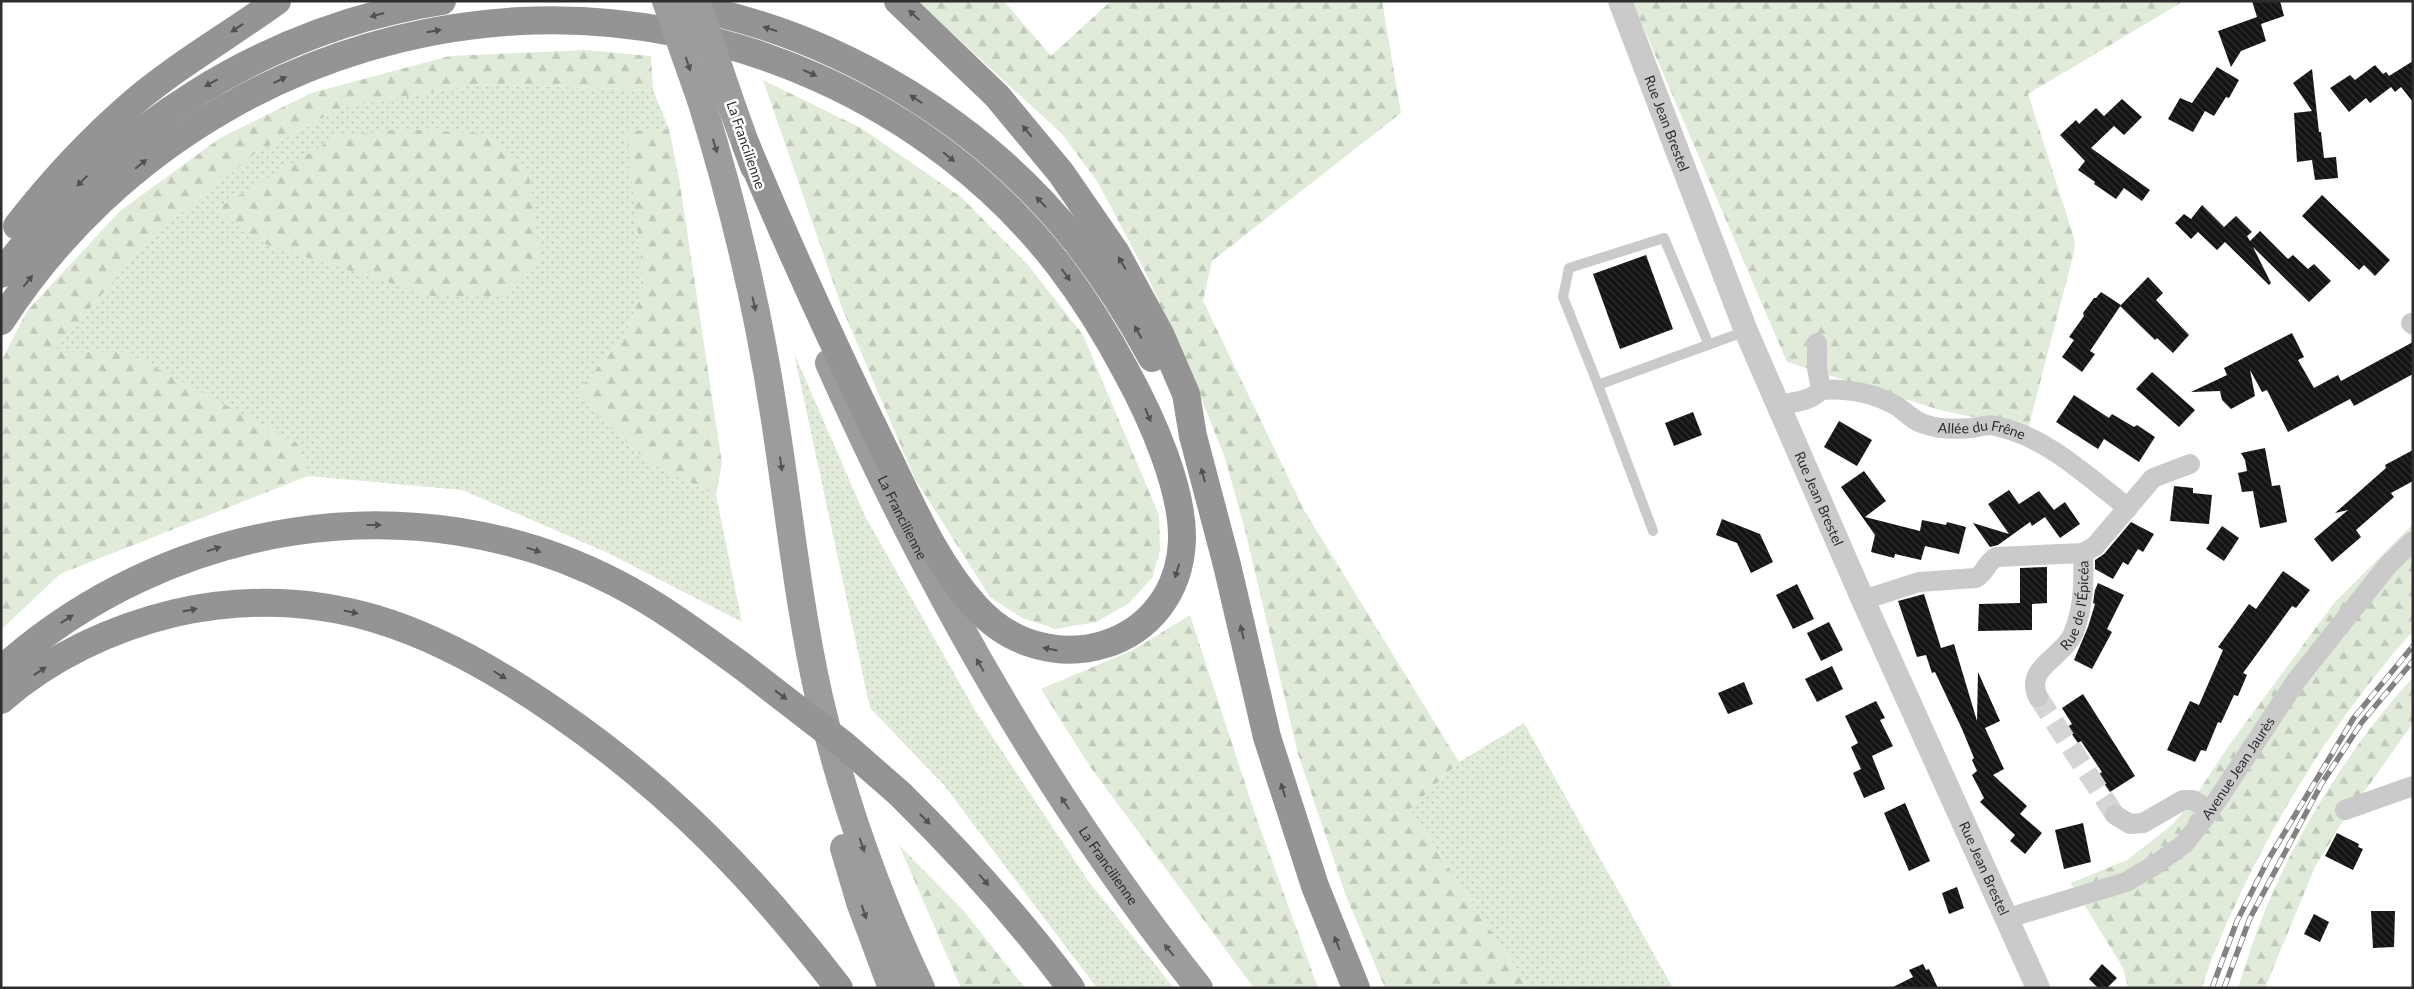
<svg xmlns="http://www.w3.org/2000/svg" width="2414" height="989" viewBox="0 0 2414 989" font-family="Lato,sans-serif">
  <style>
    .green { fill: url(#green-dots) }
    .forest { fill: url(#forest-firs) }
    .building { fill: url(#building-back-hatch) }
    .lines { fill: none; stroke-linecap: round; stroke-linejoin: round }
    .minor-tunnel { stroke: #d5d5d5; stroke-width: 20; stroke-dasharray: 20 10; stroke-linecap: butt }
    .service { stroke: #cacaca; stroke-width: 10 }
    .minor { stroke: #cacaca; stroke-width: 20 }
    .tertiary { stroke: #cacaca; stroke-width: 24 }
    .trunk { stroke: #9c9c9c; stroke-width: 28 }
    .motorway { stroke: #949494; stroke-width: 28 }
    .rail-casing { stroke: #828282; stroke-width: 5.5 }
    .rail { stroke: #fff; stroke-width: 4; stroke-dasharray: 11; stroke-linecap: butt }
    .trunk-bridge { stroke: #9c9c9c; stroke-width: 28 }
    .motorway-bridge { stroke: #949494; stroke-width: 28 }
    .oneway { fill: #515151 }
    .oneway2 { fill: #545454 }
    .labels { text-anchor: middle; stroke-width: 5; stroke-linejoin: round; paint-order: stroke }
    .street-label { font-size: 14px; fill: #2d2d2d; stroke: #fff }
  </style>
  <defs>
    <pattern id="green-dots" width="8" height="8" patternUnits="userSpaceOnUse" patternTransform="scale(1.25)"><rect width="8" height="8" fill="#e0ebda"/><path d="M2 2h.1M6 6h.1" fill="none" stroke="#c0cabb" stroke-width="1.8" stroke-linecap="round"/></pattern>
    <pattern id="forest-firs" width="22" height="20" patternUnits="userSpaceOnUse" patternTransform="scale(1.25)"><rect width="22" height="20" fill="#e0ebda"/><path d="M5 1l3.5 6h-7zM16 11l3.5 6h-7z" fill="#c0cabb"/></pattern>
    <pattern id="building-back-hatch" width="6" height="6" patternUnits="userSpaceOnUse" patternTransform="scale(1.25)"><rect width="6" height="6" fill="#141414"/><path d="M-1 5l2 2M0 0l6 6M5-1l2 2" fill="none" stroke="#2e2e2e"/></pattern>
  </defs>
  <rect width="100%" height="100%" fill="#fff"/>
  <g class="green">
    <path d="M480 84 653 90 669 129 627 131 644 285 626 334 575 394 648 462 716 495 742 622 608 553 462 490 308 476 296 443 53 352 149 239 256 153 345 106Z"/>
    <path d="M794 353 865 516 976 712 1089 882 1174 988H1097L943 784 870 708Z"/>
    <path d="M1524 723 1673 988H1529L1410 809 1459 762Z"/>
  </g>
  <g class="forest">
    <path d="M917 1H1004L1051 56 1111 1H1382L1401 113 1212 261 1203 301 1304 510 1459 762 1410 809 1529 988H1385L1346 896 1298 754 1245 530 1225 458 1197 388 1146 273 1097 181 1062 134Z"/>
    <path d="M1632 1H2184L2028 94 2075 241 2074 252 2028 429 1940 410 1787 362Z"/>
    <path d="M586 50 651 56 653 90 480 84 345 106 256 153 149 239 53 352H126L297 443 308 476 60 574 1 630V362L27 311 120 211 220 138 311 93 450 56Z"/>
    <path d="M763 80 861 128 961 197 1028 265 1083 335 1159 515 1160 551 1152 578 1128 604 1096 622 1056 629 1022 618 990 597 915 479 842 308Z"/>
    <path d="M403 129 491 134 530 180 540 261 504 297 432 296 267 245 215 210 336 137Z"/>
    <path d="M669 129 679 178 722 463 716 495 648 462 575 394 626 334 644 285 626 131Z"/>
    <path d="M2413 524V631C2345 707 2289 794 2244 886 2229 919 2212 953 2202 988H2128L2123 968 2071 883 2127 860 2172 825 2193 800 2227 748 2334 603Z"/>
    <path d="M1190 615 1256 817 1318 988H1254L1091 768 1041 689 1133 650Z"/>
    <path d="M2413 677V723L2340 826 2315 867 2265 988H2238C2245 967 2251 946 2259 926 2292 839 2350 746 2413 677Z"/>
    <path d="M899 845 963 910 1025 988H961Z"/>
  </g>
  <g class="building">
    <path d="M2252 1H2280L2284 16 2261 24 2266 41 2241 51 2231 67 2218 31 2257 17Z"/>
    <path d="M2413 61V102L2401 87 2395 92 2391 87 2370 103 2366 98 2349 112 2330 88 2350 75 2355 80 2375 65 2383 74 2386 72 2389 76Z"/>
    <path d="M2217 67 2239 80 2229 98 2226 97 2214 116 2205 111 2193 132 2168 119 2180 98 2192 103Z"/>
    <path d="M2312 69 2319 132H2321L2324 158 2336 157 2338 178 2315 180 2312 160 2297 162 2294 113 2312 111 2293 83Z"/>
    <path d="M2122 99 2142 117 2124 135 2114 126 2091 148 2150 190 2142 201 2124 188 2116 199 2094 184 2095 182 2078 170 2085 161 2060 135 2076 120 2079 124 2096 108 2104 116Z"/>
    <path d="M2322 195 2390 260 2375 276 2364 265 2359 270 2302 216Z"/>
    <path d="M2202 205 2224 227 2236 216 2252 232 2247 236 2250 241 2260 231 2288 259 2293 255 2308 269 2314 264 2331 281 2309 302 2253 247 2271 283 2269 285 2225 242 2217 250 2198 232 2191 239 2175 223 2184 214 2191 219Z"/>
    <path d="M1646 255 1673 329 1620 349 1593 274Z"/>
    <path d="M2148 277 2163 293 2156 300 2189 335 2173 353 2157 338 2155 340 2120 306Z"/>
    <path d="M2101 292 2121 305 2090 351 2095 354 2082 372 2062 357 2074 340 2069 337 2084 316 2083 313 2094 298H2096Z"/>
    <path d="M2292 333 2304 357 2298 360 2314 388 2338 375 2341 381 2413 342V374L2354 406 2350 399 2288 432 2267 390 2262 392 2250 370 2255 396 2231 409 2222 400 2220 391 2191 392 2227 375 2224 368Z"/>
    <path d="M2152 372 2195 410 2179 427 2136 389Z"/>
    <path d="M2074 395 2109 418 2112 414 2134 427 2137 425 2155 437 2139 462 2104 439 2098 449 2056 422Z"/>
    <path d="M1693 412 1702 435 1674 446 1665 423Z"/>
    <path d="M1839 421 1872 440 1857 466 1824 447Z"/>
    <path d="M2265 448 2272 486 2280 485 2287 522 2260 528 2253 491 2242 492 2238 473 2247 471 2245 460 2241 453Z"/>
    <path d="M2413 450V481L2391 493 2394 497 2356 530 2361 537 2332 562 2314 539 2348 510 2335 513 2386 468 2385 465Z"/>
    <path d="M1864 471 1886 501 1865 517 1920 531 1922 520 1946 525 1947 522 1966 527 1959 554 1925 546 1921 560 1895 554 1894 558 1871 552 1875 535 1841 487Z"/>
    <path d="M2174 486 2193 488V493L2212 495 2209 524 2170 521Z"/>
    <path d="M2009 490 2019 504 2039 491 2054 510 2047 515 2065 502 2080 524 2060 538 2045 517 2032 526 2030 522 1998 545 1990 547 1973 523 2009 534 1988 504Z"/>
    <path d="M1722 519 1760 534 1773 562 1751 573 1737 543 1716 535Z"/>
    <path d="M2131 522 2154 534 2143 552 2138 549 2128 565 2123 562 2113 579 2095 569V560L2104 554Z"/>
    <path d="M2222 526 2239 538 2224 561 2206 549Z"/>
    <path d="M2047 567V603L2032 604V630L1978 631 1979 604 2020 603V568Z"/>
    <path d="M2283 571 2310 590 2296 608 2292 606 2243 673 2247 675 2238 696 2234 695 2221 723 2218 722 2206 751 2201 750 2195 762 2167 750 2190 701 2199 705 2223 650 2218 647 2249 604 2256 609Z"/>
    <path d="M2098 583 2124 595 2107 629 2112 632 2092 669 2074 660 2088 627 2095 604 2093 603 2095 590Z"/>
    <path d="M1797 584 1814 619 1793 629 1776 595Z"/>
    <path d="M1924 594 1941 648 1954 644 1977 721 1978 672 2000 721 1985 728 2004 769 1993 775 2027 806 2020 814 2042 833 2025 854 2010 841 2015 835 1980 802 1984 798 1972 775 1977 771 1972 760 1974 758 1962 729 1935 672 1932 673 1926 655 1917 657 1898 601Z"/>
    <path d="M1829 622 1843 650 1821 661 1807 633Z"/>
    <path d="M1832 666 1843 689 1817 702 1805 679Z"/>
    <path d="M1744 682 1753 704 1728 714 1718 693Z"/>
    <path d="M2083 694 2135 776 2110 792 2098 775 2102 772 2081 741 2078 743 2067 727 2072 724 2062 708Z"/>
    <path d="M1876 701 1885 718 1880 720 1893 746 1872 756 1885 789 1864 798 1853 773 1861 769 1851 747 1858 743 1845 716Z"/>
    <path d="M1905 803 1930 861 1909 871 1884 813Z"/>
    <path d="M2083 823 2091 862 2064 869 2055 830Z"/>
    <path d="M2337 833 2359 844 2358 847 2363 849 2353 870 2325 856Z"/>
    <path d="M1957 887 1964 908 1949 914 1942 893Z"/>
    <path d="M2371 911H2395L2394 947 2373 948Z"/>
    <path d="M2314 914 2329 922 2320 942 2304 934Z"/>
    <path d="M1923 964 1926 970 1929 969 1938 988H1891L1913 977 1909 970Z"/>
    <path d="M2102 964 2117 978 2107 988H2098L2089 979Z"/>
  </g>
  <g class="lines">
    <path class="minor-tunnel" d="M2038 697 2115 815"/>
    <g class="service">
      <path d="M1709 345 1664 238 1569 268 1563 297 1598 385 1746 331"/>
      <path d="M1598 385 1653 531"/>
    </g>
    <g class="minor">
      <path d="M2411 323 2413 325"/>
      <path id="s1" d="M1821 390C1846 388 1873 393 1895 405 1906 411 1913 422 1927 425 1939 429 1959 429 1972 428 1979 427 1988 424 1995 426 2046 436 2088 477 2128 508"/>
      <path d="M1777 405C1793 402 1810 402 1821 390L1817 368V343"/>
      <path d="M1863 600 1919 582 1976 578C1986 572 1986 563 1996 557L2083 553 2095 546 2153 478 2190 464"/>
      <path id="s2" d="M2038 697C2024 668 2063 657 2073 634 2084 607 2084 581 2083 553"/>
      <path d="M2345 810 2413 786"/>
      <path d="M2115 815 2130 824 2143 823 2183 800H2193L2210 811"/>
      <path id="s3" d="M2008 918 2126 882 2155 865 2184 844 2210 811 2296 681 2388 565 2413 541"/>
    </g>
    <path class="tertiary" id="s4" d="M1620 1 1746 331 1863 600 2038 988"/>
    <g class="trunk">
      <path d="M701 100C733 203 758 308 774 414 789 509 798 603 819 697 842 797 877 895 921 988"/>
      <path d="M734 112 754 167"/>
      <path id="s5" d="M829 363C928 586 1047 797 1199 988"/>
      <path d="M844 848 860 902 892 988"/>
    </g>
    <g class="motorway">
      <path d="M898 1 997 96 1061 173 1116 253 1161 336 1186 394 1193 436 1227 565 1267 737 1315 886 1356 988"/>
      <path d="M678 5C831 31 980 120 1076 241 1105 278 1130 317 1152 358"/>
      <path d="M17 226C52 181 91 139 134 102 179 64 230 35 277 1"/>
      <path d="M1 274C108 130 264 29 442 1"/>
      <path d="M1 321C115 144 310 32 521 21 724 11 932 102 1058 264 1084 298 1107 335 1127 373 1151 417 1183 488 1182 539 1179 649 1048 687 976 607 937 565 912 506 887 455 837 353 790 250 746 145"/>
      <path d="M1 670C168 520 415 479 616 583 661 606 702 637 742 666"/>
      <path d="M1 700C50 657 112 628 175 613 322 580 437 629 556 712 670 790 755 879 839 988"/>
      <path d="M900 794C962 855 1019 918 1071 988"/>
    </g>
    <g class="rail-casing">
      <g id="rail">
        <path d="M2212 988 2237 921 2268 860 2353 719 2413 646"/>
        <path d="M2224 988 2250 918 2322 783 2362 722 2413 661"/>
      </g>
    </g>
    <use href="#rail" class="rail"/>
    <g class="trunk-bridge">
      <path d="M666 1 701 100"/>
      <path d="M696 1 734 112"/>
    </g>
    <path class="motorway-bridge" d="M742 666 844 745 900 794"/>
  </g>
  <defs><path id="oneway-solid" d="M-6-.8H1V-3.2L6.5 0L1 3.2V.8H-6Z" transform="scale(1.25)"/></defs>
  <g class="oneway">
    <use href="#oneway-solid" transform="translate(377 15) rotate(165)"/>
    <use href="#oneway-solid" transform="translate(914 15) rotate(-137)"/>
    <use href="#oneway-solid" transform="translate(237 28) rotate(146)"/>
    <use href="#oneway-solid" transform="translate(770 29) rotate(-163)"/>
    <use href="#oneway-solid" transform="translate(434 31) rotate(-10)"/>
    <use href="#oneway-solid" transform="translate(810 73) rotate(24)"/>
    <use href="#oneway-solid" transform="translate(280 80) rotate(-25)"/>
    <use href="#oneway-solid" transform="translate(211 83) rotate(151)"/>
    <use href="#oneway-solid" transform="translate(916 99) rotate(-147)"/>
    <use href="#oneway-solid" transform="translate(1027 131) rotate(-130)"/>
    <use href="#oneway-solid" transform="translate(949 157) rotate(39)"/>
    <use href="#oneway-solid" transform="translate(141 164) rotate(-39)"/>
    <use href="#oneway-solid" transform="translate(82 181) rotate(136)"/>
    <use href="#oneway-solid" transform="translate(1041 202) rotate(-134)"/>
    <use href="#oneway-solid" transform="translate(1122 263) rotate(-120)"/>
    <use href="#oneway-solid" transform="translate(1066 275) rotate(54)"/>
    <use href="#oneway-solid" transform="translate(28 281) rotate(-52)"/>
    <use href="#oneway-solid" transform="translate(1138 332) rotate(-119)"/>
    <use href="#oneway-solid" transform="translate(1148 415) rotate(68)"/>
    <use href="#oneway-solid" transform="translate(1203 475) rotate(-105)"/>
    <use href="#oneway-solid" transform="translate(374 525)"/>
    <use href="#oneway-solid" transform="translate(214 549) rotate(-18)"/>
    <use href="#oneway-solid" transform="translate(534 550) rotate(17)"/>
    <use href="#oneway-solid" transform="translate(1177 571) rotate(107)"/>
    <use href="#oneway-solid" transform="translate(190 610) rotate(-11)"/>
    <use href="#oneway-solid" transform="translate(351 612) rotate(12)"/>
    <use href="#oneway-solid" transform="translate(67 619) rotate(-33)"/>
    <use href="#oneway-solid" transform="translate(1242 632) rotate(-103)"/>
    <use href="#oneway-solid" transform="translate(1050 649) rotate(-169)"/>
    <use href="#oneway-solid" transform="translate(40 671) rotate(-33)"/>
    <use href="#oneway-solid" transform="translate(500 675) rotate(32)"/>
    <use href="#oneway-solid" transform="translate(781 695) rotate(38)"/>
    <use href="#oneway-solid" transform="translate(1283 790) rotate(-107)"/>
    <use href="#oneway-solid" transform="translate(925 819) rotate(45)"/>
    <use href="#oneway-solid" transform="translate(984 880) rotate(49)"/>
    <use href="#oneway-solid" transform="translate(1337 943) rotate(-111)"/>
  </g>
  <g class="oneway2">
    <use href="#oneway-solid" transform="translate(688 64) rotate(71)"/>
    <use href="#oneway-solid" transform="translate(715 146) rotate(73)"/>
    <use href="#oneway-solid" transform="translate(754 304) rotate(78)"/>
    <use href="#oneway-solid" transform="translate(781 464) rotate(82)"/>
    <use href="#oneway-solid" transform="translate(980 665) rotate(-120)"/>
    <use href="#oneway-solid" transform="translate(1065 803) rotate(-124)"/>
    <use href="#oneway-solid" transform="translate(862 845) rotate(71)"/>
    <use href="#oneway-solid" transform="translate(864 912) rotate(71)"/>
    <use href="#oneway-solid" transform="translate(1169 950) rotate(-129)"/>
  </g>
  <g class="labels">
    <g class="street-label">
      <text dy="5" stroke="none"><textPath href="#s4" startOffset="131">Rue Jean Brestel</textPath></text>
      <text transform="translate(746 145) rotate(71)" y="5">La Francilienne</text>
      <text dy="5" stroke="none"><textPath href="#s1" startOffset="170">Allée du Frêne</textPath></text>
      <text dy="5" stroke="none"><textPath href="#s4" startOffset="536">Rue Jean Brestel</textPath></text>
      <text dy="5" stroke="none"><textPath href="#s5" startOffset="171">La Francilienne</textPath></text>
      <text dy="5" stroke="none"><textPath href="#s2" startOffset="106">Rue de l'Épicéa</textPath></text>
      <text dy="5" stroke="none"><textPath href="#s3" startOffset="286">Avenue Jean Jaurès</textPath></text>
      <text dy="5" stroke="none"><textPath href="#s5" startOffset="576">La Francilienne</textPath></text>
      <text dy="5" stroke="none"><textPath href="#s4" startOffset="941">Rue Jean Brestel</textPath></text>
    </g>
  </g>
  <rect width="2414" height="989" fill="none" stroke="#2d2d2d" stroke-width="5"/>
</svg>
